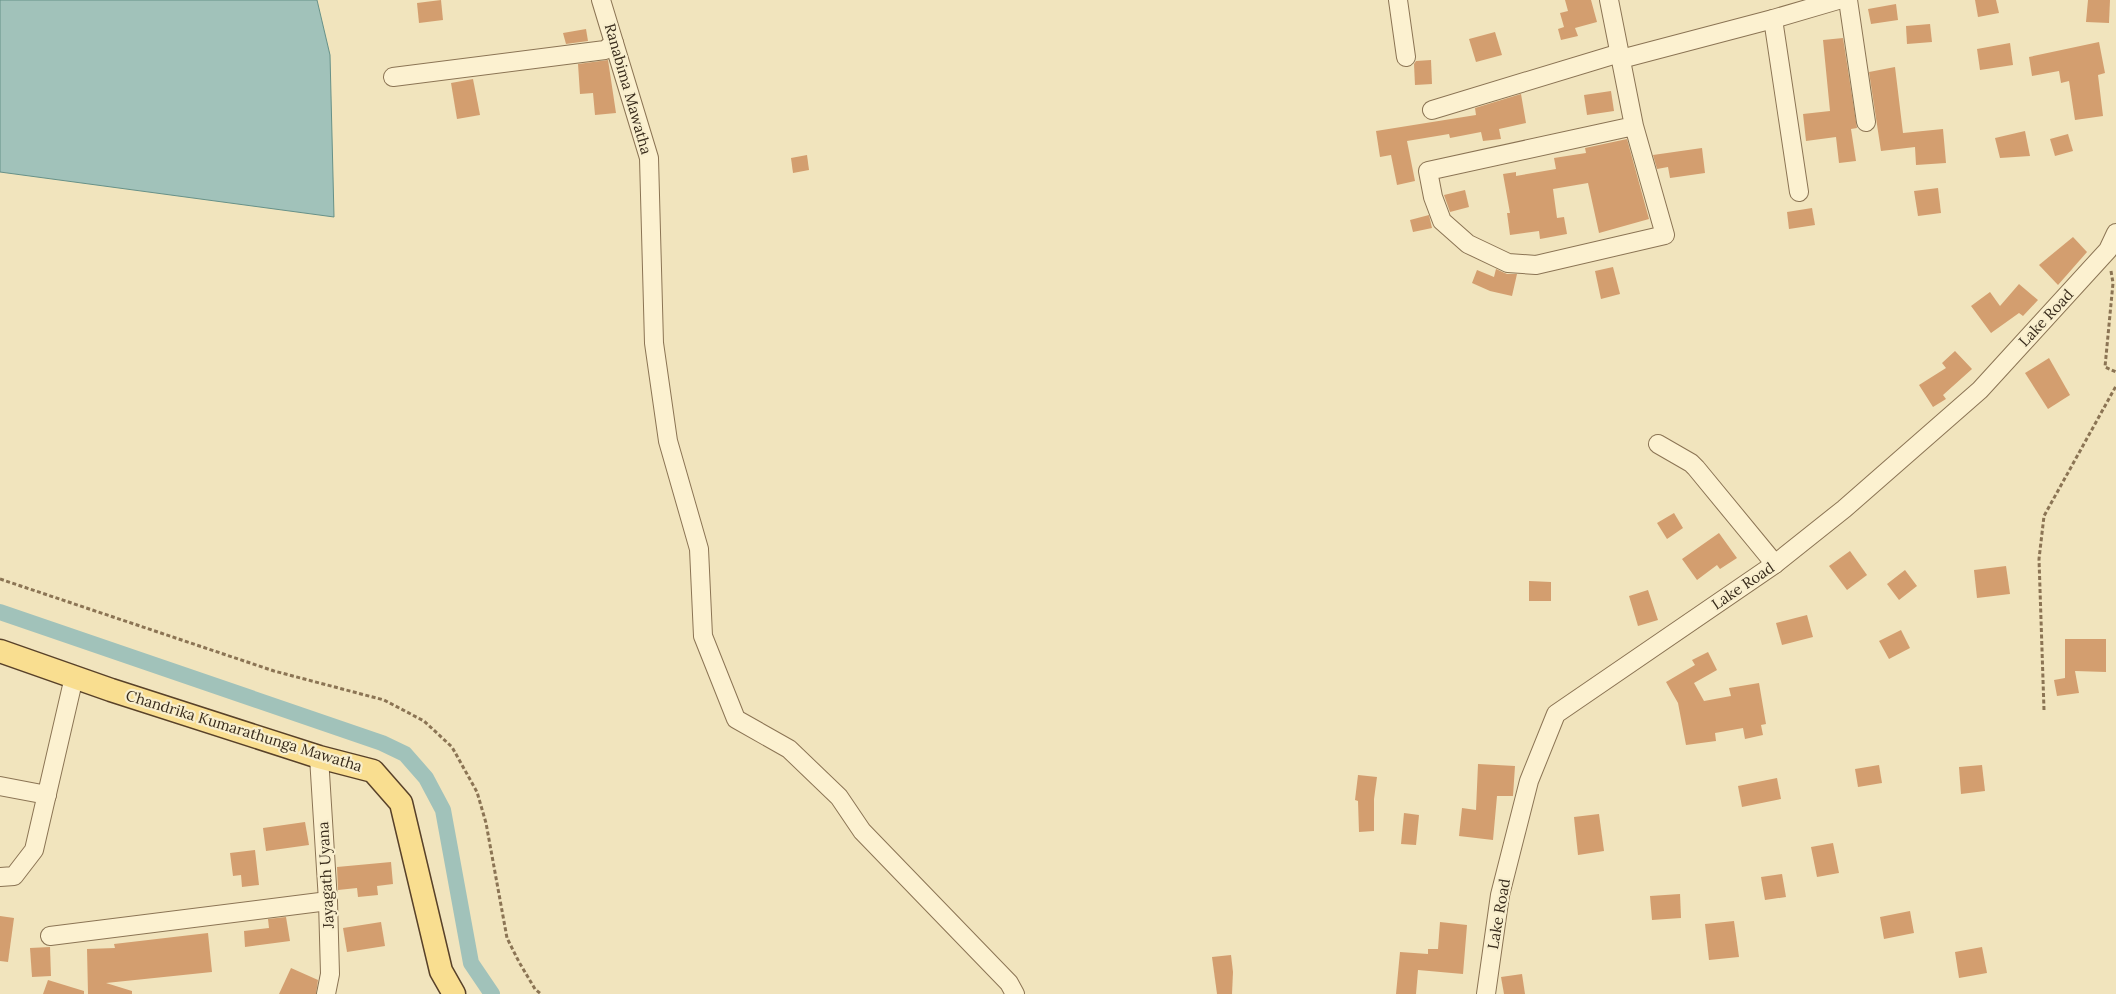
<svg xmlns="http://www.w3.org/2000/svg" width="2116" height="994" viewBox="0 0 2116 994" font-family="Lora,serif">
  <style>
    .water { fill: #a1c2ba; stroke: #679188 }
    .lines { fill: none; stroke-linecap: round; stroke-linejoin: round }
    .canal { stroke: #a1c2ba; stroke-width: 16 }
    .building { fill: #d39e6f }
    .minor-casing { stroke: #8b7454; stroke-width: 20 }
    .major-casing { stroke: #584129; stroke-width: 25 }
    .path { stroke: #8b7454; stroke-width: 3; stroke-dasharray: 4 2.5; stroke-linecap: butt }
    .minor { stroke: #fcf1d0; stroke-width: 18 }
    .major { stroke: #f9de90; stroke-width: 22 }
    .labels { text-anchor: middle; stroke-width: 4.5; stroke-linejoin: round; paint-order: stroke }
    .street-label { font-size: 15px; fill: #382b1b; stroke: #f8eecd }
  </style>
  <rect width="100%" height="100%" fill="#f1e4bd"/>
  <path class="water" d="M0 0H317L330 55 334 217 0 172Z"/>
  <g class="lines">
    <path class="canal" d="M0 612 382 743 405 754 426 778 443 810 471 963 492 994"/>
  </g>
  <g class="building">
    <path d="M441 0 443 20 419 23 417 3Z"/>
    <path d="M1565 0H1591L1597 22 1575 28 1578 36 1561 40 1558 29 1564 27 1560 13 1568 11Z"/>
    <path d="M1975 0H1996L1999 13 1978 17Z"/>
    <path d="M2088 0H2110L2109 23 2086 22Z"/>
    <path d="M1896 4 1898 20 1871 24 1868 9Z"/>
    <path d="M1930 24 1932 42 1907 44 1906 26Z"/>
    <path d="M586 29 588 41 566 44 563 33Z"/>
    <path d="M1495 32 1502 55 1476 62 1469 39Z"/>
    <path d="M1843 38 1857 128 1851 129 1856 161 1839 163 1836 137 1806 141 1803 114 1830 111 1823 40Z"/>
    <path d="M2099 42 2105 73 2098 75 2103 116 2075 120 2069 81 2061 83 2059 71 2032 76 2029 57Z"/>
    <path d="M2010 43 2013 65 1980 70 1977 49Z"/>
    <path d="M608 60 616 113 595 115 593 93 580 94 578 64Z"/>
    <path d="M1431 60 1432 84 1415 85 1414 64 1416 61Z"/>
    <path d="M1895 67 1903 133 1943 129 1946 163 1916 165 1915 147 1881 151 1869 72Z"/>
    <path d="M473 79 480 115 457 119 451 83Z"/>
    <path d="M1611 91 1614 111 1587 115 1584 95Z"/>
    <path d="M1521 94 1526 123 1499 129 1501 139 1483 141 1481 132 1450 138 1449 134 1407 141 1415 181 1397 185 1391 155 1380 157 1376 131 1476 115 1475 108Z"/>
    <path d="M2025 131 2030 156 2000 158 1995 138Z"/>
    <path d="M2068 134 2073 151 2055 156 2050 139Z"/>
    <path d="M1627 139 1649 219 1599 233 1588 183 1553 189 1557 218 1564 217 1567 234 1540 239 1539 231 1510 235 1507 213H1510L1503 174 1516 172V176L1556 169 1554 158 1586 153 1585 148Z"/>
    <path d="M1702 148 1705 173 1670 178 1668 167 1657 169 1653 155Z"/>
    <path d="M807 155 809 170 793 173 791 158Z"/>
    <path d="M1938 188 1941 213 1918 216 1914 191Z"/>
    <path d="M1465 190 1469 207 1450 212 1444 195Z"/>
    <path d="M1812 208 1815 225 1789 229 1787 212Z"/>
    <path d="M1429 215 1432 228 1413 232 1410 220Z"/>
    <path d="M2073 237 2087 252 2058 285 2039 265Z"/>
    <path d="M1613 267 1620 294 1601 299 1595 271Z"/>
    <path d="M1496 269 1507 274H1517L1512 296 1490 291 1472 283 1477 270 1494 277Z"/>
    <path d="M2019 284 2038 300 2023 316 2019 313 1991 333 1971 306 1990 292 2000 306Z"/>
    <path d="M1955 351 1972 369 1943 395 1946 399 1933 407 1919 385 1946 368 1942 363Z"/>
    <path d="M2049 358 2070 395 2048 409 2025 373Z"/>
    <path d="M1674 513 1683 528 1667 539 1657 523Z"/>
    <path d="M1719 533 1737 558 1720 569 1717 565 1697 580 1682 559Z"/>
    <path d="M1850 551 1867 575 1847 590 1829 566Z"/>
    <path d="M2006 566 2010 594 1977 598 1974 570Z"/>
    <path d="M1905 570 1917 586 1899 600 1887 584Z"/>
    <path d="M1529 581 1551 582V601H1529Z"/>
    <path d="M1648 590 1658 620 1638 626 1629 596Z"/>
    <path d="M1807 615 1813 637 1782 645 1776 623Z"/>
    <path d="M1901 630 1910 648 1889 659 1879 641Z"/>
    <path d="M2065 639H2106V672L2075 671 2079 693 2057 696 2054 680 2065 678Z"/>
    <path d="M1708 652 1717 670 1694 683 1704 701 1731 696 1729 688 1759 683 1766 724 1761 725 1763 735 1745 739 1743 728 1715 733 1716 741 1686 745 1678 703 1666 682 1695 665 1692 660Z"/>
    <path d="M1478 764 1515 766 1513 796H1497L1493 840 1459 836 1462 808 1476 810Z"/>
    <path d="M1879 765 1882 783 1858 787 1855 769Z"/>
    <path d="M1982 765 1985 791 1961 794 1959 767Z"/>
    <path d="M1358 775 1377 777 1374 799V831L1359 832 1358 801 1355 800Z"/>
    <path d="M1777 778 1781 799 1742 807 1738 786Z"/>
    <path d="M1404 813 1419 815 1416 845 1401 844Z"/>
    <path d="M1599 814 1604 851 1578 855 1574 817Z"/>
    <path d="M305 822 309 845 266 851 263 828Z"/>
    <path d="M1833 843 1839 873 1817 877 1811 847Z"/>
    <path d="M255 850 259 885 242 887 241 875 233 876 230 853Z"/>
    <path d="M391 862 393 884 377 886 378 895 358 897 357 888 338 890 337 867Z"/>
    <path d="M1782 874 1786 897 1765 900 1761 877Z"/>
    <path d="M1680 894 1681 918 1652 920 1650 896Z"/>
    <path d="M1910 911 1914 933 1884 939 1880 917Z"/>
    <path d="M0 916 14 918 8 962 0 961Z"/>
    <path d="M286 917 290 941 245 947 244 931 269 928 268 919Z"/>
    <path d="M1734 921 1739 957 1709 960 1705 924Z"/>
    <path d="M381 922 385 946 347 952 343 928Z"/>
    <path d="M1440 922 1467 925 1463 974 1418 970 1416 994H1396L1400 952 1428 954V949H1438Z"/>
    <path d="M208 933 212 972 106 983 132 991V994H88L87 949 115 948 114 944Z"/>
    <path d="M50 947 51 976 32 977 30 948Z"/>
    <path d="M1982 947 1987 973 1959 978 1955 952Z"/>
    <path d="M1231 955 1233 972 1232 994H1217L1212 957Z"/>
    <path d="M291 968 318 980 316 994H279Z"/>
    <path d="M1522 974 1525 994H1504L1501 977Z"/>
    <path d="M48 980 84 991V994H43Z"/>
  </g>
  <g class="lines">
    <g class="minor-casing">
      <g id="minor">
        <path d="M601 0 649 158 654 343 668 441 699 549 703 636 736 719 789 749 839 797 862 831 1009 983 1015 994"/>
        <path d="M1398 0 1406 57"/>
        <path d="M1609 0 1634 126 1665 235 1536 265 1508 263 1468 244 1442 221 1433 197 1428 171 1634 126"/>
        <path d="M1848 0 1866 122"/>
        <path d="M1773 19 1799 192"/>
        <path d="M1621 59 1773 19 1838 0"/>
        <path d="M393 77 605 50 614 43"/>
        <path d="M1432 110 1620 53"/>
        <path d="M1658 444 1691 463 1696 468 1775 564"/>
        <path d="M319 757 328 901 330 974 326 994"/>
        <path d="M0 786 47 795"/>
        <path d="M0 877 14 876 34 850 74 677"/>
        <path d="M50 936 328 901"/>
        <path d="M1486 994 1500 895 1529 781 1556 714 1775 564 1844 509 1980 390 2108 250 2116 233"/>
      </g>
    </g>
    <g class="major-casing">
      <path id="major" d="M0 651 111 690 319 757 373 771 401 803 441 971 454 994"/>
    </g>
    <g class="path">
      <path d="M2111 271 2113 283 2105 367 2116 372"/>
      <path d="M0 579 274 671 384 700 424 721 452 747 477 792 486 823 507 938 519 962 535 989 541 994"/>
      <path d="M2044 710 2039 559 2044 516 2116 386"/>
    </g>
    <use href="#minor" class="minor"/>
    <use href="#major" class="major"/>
  </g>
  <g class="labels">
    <g class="street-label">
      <text transform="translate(628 89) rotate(74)" y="5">Ranabima Mawatha</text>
      <text transform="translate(2046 318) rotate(-47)" y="5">Lake Road</text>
      <text transform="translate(1743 586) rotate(-34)" y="5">Lake Road</text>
      <text transform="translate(244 731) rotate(17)" y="5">Chandrika Kumarathunga Mawatha</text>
      <text transform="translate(326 875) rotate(-93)" y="5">Jayagath Uyana</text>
      <text transform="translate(1499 914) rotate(-80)" y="5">Lake Road</text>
    </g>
  </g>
</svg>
